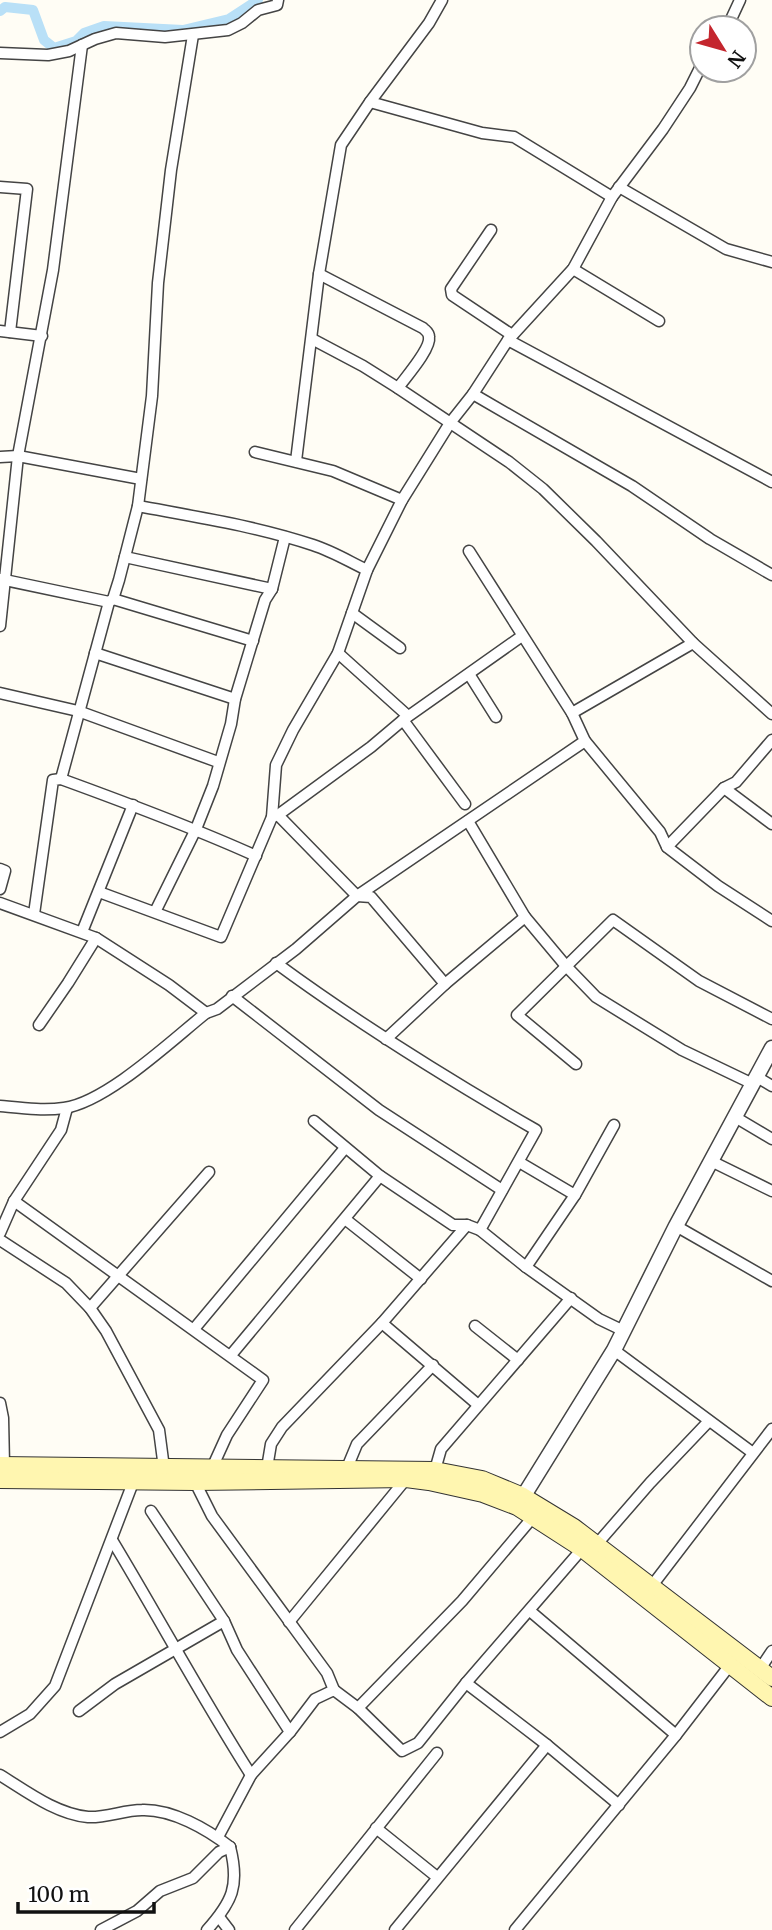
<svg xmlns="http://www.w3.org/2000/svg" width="772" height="1930" viewBox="0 0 772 1930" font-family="Merriweather,serif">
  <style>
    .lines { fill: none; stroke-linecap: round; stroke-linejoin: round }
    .canal { stroke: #b9e0f7; stroke-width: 10 }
    .minor-casing { stroke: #444; stroke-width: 13 }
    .tertiary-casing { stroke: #444; stroke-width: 17 }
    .secondary-casing { stroke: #333; stroke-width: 18 }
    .minor { stroke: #fff; stroke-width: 10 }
    .tertiary { stroke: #fff; stroke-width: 14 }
    .secondary { stroke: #fff6b0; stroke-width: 16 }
  </style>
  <rect width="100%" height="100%" fill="#fffdf5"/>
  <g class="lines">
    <path class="canal" d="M0 11 5 7 33 10 44 40 54 48 76 41 84 33 104 26 183 30 229 19 258 0"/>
    <g class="minor-casing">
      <g id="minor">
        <path d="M727 28 740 0"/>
        <path d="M0 53 48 55 69 51 95 39 116 33 165 37 228 30 242 23 258 10 277 5 278 0"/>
        <path d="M370 102 482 133 514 137 612 197"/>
        <path d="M0 187 27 189 10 332"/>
        <path d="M619 187 726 249 772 262"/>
        <path d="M491 230 451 289 452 295 512 335"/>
        <path d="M573 269 659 321"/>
        <path d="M319 274 423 328C426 331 429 332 429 337 431 349 405 378 398 388"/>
        <path d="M0 331 42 336"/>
        <path d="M312 339 363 366 398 388 509 462 543 489 596 541 693 643 772 714"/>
        <path d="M508 340 772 482"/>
        <path d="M473 394 632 486 710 539 772 575"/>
        <path d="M255 452 333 471 402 500"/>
        <path d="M0 457 18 456 141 479"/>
        <path d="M296 461 319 274 341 145 370 102 429 23 442 0"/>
        <path d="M138 506C197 517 256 526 313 545 332 551 350 562 367 570"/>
        <path d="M469 551 572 713 585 741 660 832 667 847 718 886 772 921"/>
        <path d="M125 557 272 589"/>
        <path d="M0 579 109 602"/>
        <path d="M113 599 253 641"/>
        <path d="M352 613 400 648"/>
        <path d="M0 626 18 456 53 270 82 45"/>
        <path d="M95 653 235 699"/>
        <path d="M338 653 408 716"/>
        <path d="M469 674 496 717"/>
        <path d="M0 693 78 711 218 762"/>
        <path d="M572 713 693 643"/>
        <path d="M403 720 465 804"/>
        <path d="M61 779 109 602 113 599 119 580 138 506 152 396 158 283 171 170 193 35"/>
        <path d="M724 788 772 824"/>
        <path d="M278 815 357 896 371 897 445 984"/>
        <path d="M272 817 278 815 371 747 403 720 522 636"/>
        <path d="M468 821 525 917 566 966 596 997 682 1050 753 1084"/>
        <path d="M667 847 724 788 736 782 772 740"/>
        <path d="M0 869 5 871 0 889"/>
        <path d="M99 892 221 937 272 817 276 765 293 730 338 653 367 570 402 500 450 423 473 394 508 340 573 269 612 197 663 129 690 88 702 64"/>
        <path d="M0 903 96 938 169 985 206 1013"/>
        <path d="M155 912 196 829 213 786 231 724 235 699 265 600 272 589 285 537"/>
        <path d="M34 914 53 780 61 779C127 803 192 827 256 856"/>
        <path d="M82 932 133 805"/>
        <path d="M276 963C359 1024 446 1078 536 1130L480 1230"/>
        <path d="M232 996 379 1110 502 1190"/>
        <path d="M39 1025 68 983 96 938"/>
        <path d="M386 1039 445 984 525 917"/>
        <path d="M576 1064 517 1015 613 920 699 981 772 1019"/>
        <path d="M757 1077 772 1086"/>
        <path d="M0 1106C21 1108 43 1111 64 1108 107 1102 172 1040 206 1013L217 1009 296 949 357 896 585 741"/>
        <path d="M735 1117 772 1139"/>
        <path d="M314 1121 380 1176 453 1225H467L480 1230 526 1267 599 1319 624 1331"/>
        <path d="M711 1161 772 1191"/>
        <path d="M519 1162 575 1195"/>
        <path d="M14 1201 263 1380 227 1435 212 1468"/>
        <path d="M345 1219 421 1279"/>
        <path d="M676 1226 772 1281"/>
        <path d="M0 1233 14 1201 61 1130 67 1108"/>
        <path d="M0 1240 66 1283 90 1308 106 1331 159 1430 164 1468"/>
        <path d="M526 1267 575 1195 614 1125"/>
        <path d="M90 1308 209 1172"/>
        <path d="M382 1323 477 1404"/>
        <path d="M475 1326 518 1360"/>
        <path d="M194 1329 345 1148"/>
        <path d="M614 1350 753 1453"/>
        <path d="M231 1355 380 1176"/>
        <path d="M0 1403 3 1418 4 1465"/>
        <path d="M267 1468 271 1444 282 1427 382 1323 467 1225"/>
        <path d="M347 1468 357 1444 433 1365"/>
        <path d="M435 1470 441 1449 571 1298"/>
        <path d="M195 1482 212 1516 327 1673 334 1690"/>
        <path d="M151 1511 224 1621 237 1650 290 1732"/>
        <path d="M112 1540C159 1618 202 1698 251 1775"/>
        <path d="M597 1544 650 1483 709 1421"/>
        <path d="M651 1587 772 1429"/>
        <path d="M530 1611 676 1735"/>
        <path d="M289 1622 406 1479"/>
        <path d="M760 1669 772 1651"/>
        <path d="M466 1683 547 1745 619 1805"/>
        <path d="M358 1708 402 1751 418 1743 466 1683 582 1549"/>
        <path d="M79 1711 115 1684 224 1621"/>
        <path d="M0 1732 30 1714 55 1686 134 1480"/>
        <path d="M0 1775C26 1791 56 1814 88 1817 106 1818 124 1810 142 1810 172 1809 207 1829 230 1847"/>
        <path d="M376 1828 437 1877"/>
        <path d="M218 1837 251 1775 290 1732 315 1699 334 1690 358 1708 462 1601 533 1517"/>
        <path d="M219 1917 229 1930"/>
        <path d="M101 1930 137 1911 160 1891 193 1878 219 1852 230 1847"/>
        <path d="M207 1930C232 1902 240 1886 230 1847"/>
        <path d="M295 1930 437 1753"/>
        <path d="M395 1930 547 1745"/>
        <path d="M515 1930 676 1735 730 1665"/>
      </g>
    </g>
    <g class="tertiary-casing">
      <path id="tertiary" d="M518 1505 614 1350 676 1226 772 1048"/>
    </g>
    <g class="secondary-casing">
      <g id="secondary">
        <path d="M0 1465 435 1470 482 1479 523 1496 574 1527 772 1678"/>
        <path d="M0 1480 195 1482 406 1479 429 1482 483 1494 517 1507 582 1549 772 1698"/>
      </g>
    </g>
    <use href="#minor" class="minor"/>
    <use href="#tertiary" class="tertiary"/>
    <use href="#secondary" class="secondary"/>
  </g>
  <g transform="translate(723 49) rotate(127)"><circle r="33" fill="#ffffff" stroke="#a0a0a0" stroke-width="2"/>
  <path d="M0-5L12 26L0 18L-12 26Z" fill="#c4262e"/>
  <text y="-10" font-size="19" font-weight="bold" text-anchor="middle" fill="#111111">N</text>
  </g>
  <path d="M18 1902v10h136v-10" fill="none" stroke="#111111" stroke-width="3.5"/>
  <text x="28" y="1902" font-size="21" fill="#111111" stroke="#ffffff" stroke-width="5" paint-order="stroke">100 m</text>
</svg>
